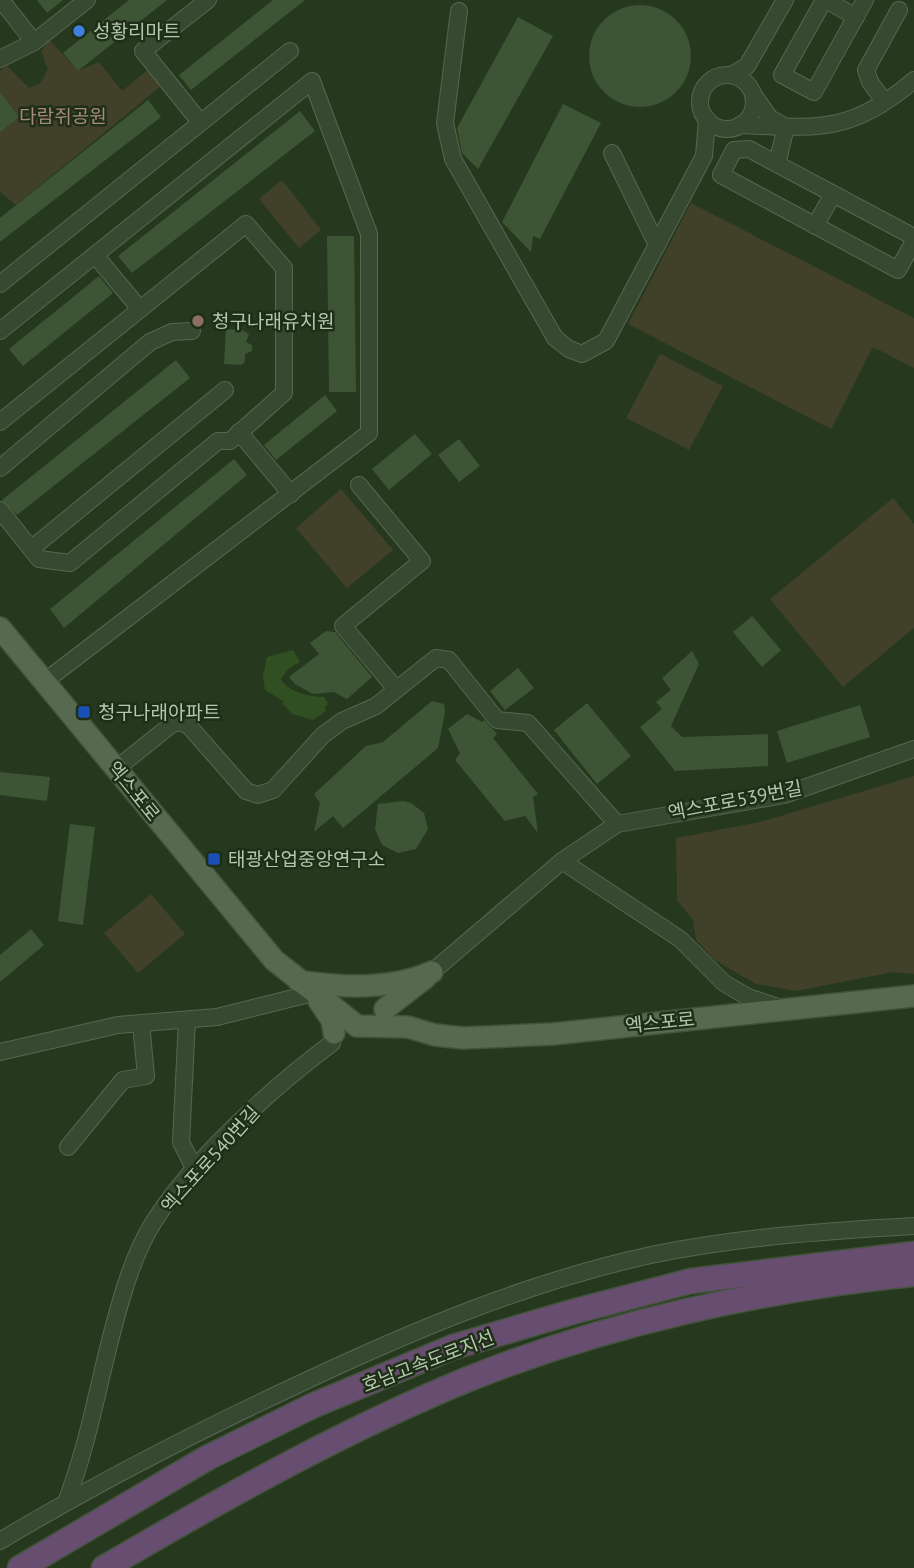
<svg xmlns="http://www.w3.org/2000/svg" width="914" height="1568" viewBox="0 0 914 1568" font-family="'PT Sans','Noto Sans KR',sans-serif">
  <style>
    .green { fill: #404128 }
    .water { fill: #305022 }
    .building { fill: #3d5534 }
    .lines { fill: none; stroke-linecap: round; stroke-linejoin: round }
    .minor-casing { stroke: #56684f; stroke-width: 18 }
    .major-casing { stroke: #42533b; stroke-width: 24 }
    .highway-casing { stroke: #43543c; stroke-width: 27 }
    .minor { stroke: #384931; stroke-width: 16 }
    .major { stroke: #576a4f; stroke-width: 21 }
    .highway { stroke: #674d70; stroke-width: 24 }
    .shop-dot { fill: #3f7fe0; stroke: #1e2e17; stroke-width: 2.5 }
    .education-dot { fill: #8d6e63; stroke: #1e2e17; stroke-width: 2.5 }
    .transit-dot { fill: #1a4fb4; stroke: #1e2e17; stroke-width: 2.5 }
    .labels { text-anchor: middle; stroke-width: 5; stroke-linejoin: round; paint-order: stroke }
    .poi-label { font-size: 19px; fill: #b2c7ab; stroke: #1e2e17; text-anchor: start }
    .park-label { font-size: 19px; fill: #a88a79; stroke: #1e2e17 }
    .street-label { font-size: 19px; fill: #b2c7ab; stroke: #1e2e17 }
  </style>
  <rect width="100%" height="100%" fill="#26391e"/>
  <g class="green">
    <path d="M49 39 78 71 99 62 122 91 148 70 161 86 16 205 0 192V71L7 66 29 88 41 83 48 69 41 52Z"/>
    <path d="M282 180 321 230 299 248 259 199Z"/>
    <path d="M691 203 914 318V368L873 347 831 429 628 324Z"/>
    <path d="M660 354 723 386 689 450 626 418Z"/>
    <path d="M341 489 393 550 347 588 296 528Z"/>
    <path d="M893 498 914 524V628L843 687 770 599Z"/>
    <path d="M914 776V974L893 972 796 991 756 984 716 961 696 940 693 920 677 900 676 838 760 822Z"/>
    <path d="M151 894 185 934 138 973 104 933Z"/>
  </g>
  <path class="water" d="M293 650 300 662 288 669 281 679C287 692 310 697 324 697L328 704 325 707 326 711 313 720 292 714 282 703 285 702 265 690 263 677 267 657Z"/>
  <g class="building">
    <path d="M37 0H63L47 13Z"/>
    <path d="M129 0H167L78 71 63 53Z"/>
    <path d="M273 0H305L191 90 179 75Z"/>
    <circle cx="640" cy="56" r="51"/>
    <path d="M518 17 553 36 478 169 462 153 457 128Z"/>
    <path d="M0 92 19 117 0 132Z"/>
    <path d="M148 100 161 117 0 242V218Z"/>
    <path d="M563 104 601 123 540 239 533 236 531 252 502 222Z"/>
    <path d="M300 111 315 131 132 273 118 256Z"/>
    <path d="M327 236H354L356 392H329Z"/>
    <path d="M99 276 113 293 23 366 9 349Z"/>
    <path d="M226 329 242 330 249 334 246 342 252 345V351L245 354V362L241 365 224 364Z"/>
    <path d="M176 360 190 378 17 515 2 500Z"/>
    <path d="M325 395 337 411 276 460 264 445Z"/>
    <path d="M415 434 432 454 389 490 372 469Z"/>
    <path d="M459 439 480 466 459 482 438 455Z"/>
    <path d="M234 459 247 475 64 628 50 609Z"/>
    <path d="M752 616 781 650 762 667 733 632Z"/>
    <path d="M326 631 335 632 372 677 347 699 334 692 313 694 295 684 289 677 319 654 310 643Z"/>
    <path d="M692 651 699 664 671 726 682 737 768 734V766L675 771 640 727 662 709 656 702 671 690 662 678Z"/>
    <path d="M518 668 534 688 505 710 490 691Z"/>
    <path d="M432 701 444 704 445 712 438 748 343 828 333 816 314 832 320 803 314 794 366 746 383 742Z"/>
    <path d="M587 703 631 756 597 784 554 730Z"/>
    <path d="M860 705 870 737 787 763 777 731Z"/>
    <path d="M467 714 482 722 484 720 497 734 493 738 538 794 533 797 538 833 525 816 505 821 455 760 460 753 448 729Z"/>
    <path d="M0 772 50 777 47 801 0 795Z"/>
    <path d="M403 801 411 803 424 813 428 829 416 849 398 853 382 845 375 829 378 804Z"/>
    <path d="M70 824 95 827 83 925 58 921Z"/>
    <path d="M31 929 44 945 0 982V955Z"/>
  </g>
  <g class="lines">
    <g class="minor-casing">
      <g id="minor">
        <path d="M1 0 34 42"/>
        <path d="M824 0 782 75 814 92 865 0"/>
        <path d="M826 0 856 17"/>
        <path d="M459 11 445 123 453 159 555 338 569 349 582 354 606 341 704 156 707 119"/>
        <path d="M0 59 34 42 87 0"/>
        <path d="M731 75 747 66 785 0"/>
        <circle cx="727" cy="102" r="27"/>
        <path d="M753 94 770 118 786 127 777 164"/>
        <path d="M884 101 870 82 866 70 899 10"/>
        <path d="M200 122 143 51 208 0"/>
        <path d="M740 125C817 128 851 134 914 80"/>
        <path d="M612 153 657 245"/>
        <path d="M815 226 833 194"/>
        <path d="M914 237 749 149 734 150 721 175 898 270 914 241"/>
        <path d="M95 255 140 309"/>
        <path d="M0 284 290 51"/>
        <path d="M0 331 312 81 369 234V433L44 682"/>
        <path d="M0 422 246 224 284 268V393L230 441H218L70 563 39 559 0 510"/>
        <path d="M239 432 291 494"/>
        <path d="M0 468 150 342 172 332 192 331"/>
        <path d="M359 485 422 561 343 626 396 689"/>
        <path d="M31 549 225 390"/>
        <path d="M116 769 172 724 181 722 189 726 246 791 258 795 273 790 323 735 342 721 376 706 436 658 449 660 497 720 528 723 617 824"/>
        <path d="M562 861 680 939 724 983 748 997 781 1008"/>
        <path d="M432 972 562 861 617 824 784 795 914 749"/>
        <path d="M187 1020 181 1142 195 1170"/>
        <path d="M0 1052 118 1025 217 1017 313 993"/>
        <path d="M68 1147 123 1080 146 1076 141 1023"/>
        <path d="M66 1502C92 1435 101 1365 122 1297 129 1273 140 1244 153 1223 193 1159 272 1088 332 1043L334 1033"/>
        <path d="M0 1541C95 1484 194 1433 295 1386 409 1332 527 1282 651 1255 738 1237 826 1231 914 1226"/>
      </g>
    </g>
    <g class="major-casing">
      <g id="major">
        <path d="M0 628 274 960 357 1026 408 1027 435 1035 463 1038 553 1034 914 996"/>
        <path d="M299 981C343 988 391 990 432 972"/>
        <path d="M319 1001 332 1020 334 1033"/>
        <path d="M385 1009 425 978"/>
      </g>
    </g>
    <g class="highway-casing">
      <g id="highway">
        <path d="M20 1568 207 1458 312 1406 453 1347 572 1312 691 1281 914 1254"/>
        <path d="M104 1568C222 1499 340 1432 466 1380 607 1323 763 1289 914 1274"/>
      </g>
    </g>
    <use href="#minor" class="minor"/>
    <use href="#major" class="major"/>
    <use href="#highway" class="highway"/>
  </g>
  <circle class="shop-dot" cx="79" cy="31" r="7"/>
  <circle class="education-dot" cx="198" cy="321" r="7"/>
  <g class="transit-dot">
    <rect x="77" y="705" width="14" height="14" rx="3.5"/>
    <rect x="207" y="852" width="14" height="14" rx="3.5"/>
  </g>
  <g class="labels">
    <g class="poi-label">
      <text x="93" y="38">성황리마트</text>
      <text x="212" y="328">청구나래유치원</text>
      <text x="98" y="719">청구나래아파트</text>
      <text x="228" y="866">태광산업중앙연구소</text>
    </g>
    <g class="park-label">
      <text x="63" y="123">다람쥐공원</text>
    </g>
    <g class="street-label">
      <text transform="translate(134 791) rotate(51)" y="7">엑스포로</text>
      <text transform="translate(735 800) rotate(-11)" y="7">엑스포로539번길</text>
      <text transform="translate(660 1022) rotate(-6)" y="7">엑스포로</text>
      <text transform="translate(210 1159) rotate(-48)" y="7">엑스포로540번길</text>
      <text transform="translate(428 1361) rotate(-21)" y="7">호남고속도로지선</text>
    </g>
  </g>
</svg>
